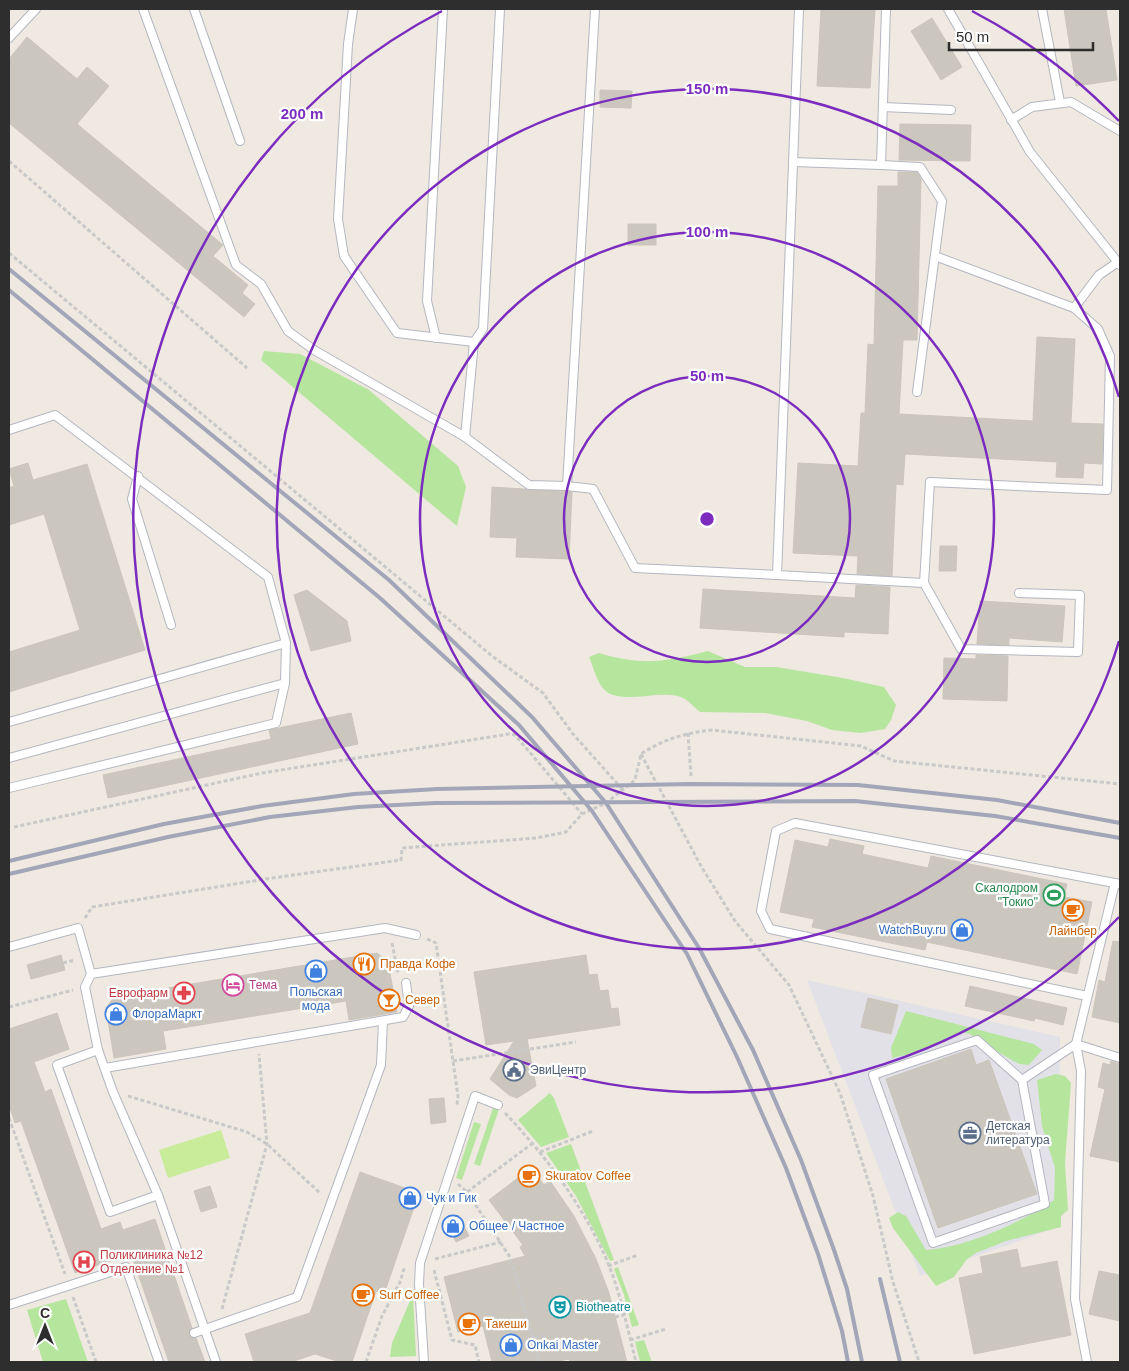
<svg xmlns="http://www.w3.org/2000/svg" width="1129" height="1371" viewBox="0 0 1129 1371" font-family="Helvetica,sans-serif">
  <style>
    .industrial { fill: #e3e1e8 }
    .green { fill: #b6e59e }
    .pitch { fill: #c9ec9a }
    .building { fill: #cbc7bf; stroke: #cbc5ba }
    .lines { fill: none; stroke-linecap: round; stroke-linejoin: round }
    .service-casing { stroke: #b4b7c1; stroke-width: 10 }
    .path { stroke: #c9c9c9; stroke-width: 3; stroke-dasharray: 4 2.5; stroke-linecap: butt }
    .service { stroke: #fff; stroke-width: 8 }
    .rail { stroke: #a3a6b8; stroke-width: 4 }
    .ring { fill: none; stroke: #7b2cbf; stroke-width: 2.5 }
    .labels { text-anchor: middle; stroke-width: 4.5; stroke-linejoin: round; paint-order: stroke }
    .leisure-label { font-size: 12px; fill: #27864d; stroke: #fff; text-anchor: end }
    .shop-label { font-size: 12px; fill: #366cbe; stroke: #fff; text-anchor: start }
    .food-label { font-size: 12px; fill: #c56008; stroke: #fff; text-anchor: start }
    .hotel-label { font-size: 12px; fill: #b23c85; stroke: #fff; text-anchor: start }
    .health-label { font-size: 12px; fill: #be3a42; stroke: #fff; text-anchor: end }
    .service-label { font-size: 12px; fill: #4e5e75; stroke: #fff; text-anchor: start }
    .culture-label { font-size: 12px; fill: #0d838f; stroke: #fff; text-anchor: start }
    .centre { fill: #7b2cbf; stroke: #fff; stroke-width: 2.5 }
    .ring-label { font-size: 15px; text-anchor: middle; font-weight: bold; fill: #7b2cbf; stroke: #fff; stroke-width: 4.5; stroke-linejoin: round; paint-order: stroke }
  </style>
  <rect width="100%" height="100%" fill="#efe9e1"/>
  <path class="industrial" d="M807 980 1060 1037 1058 1227 920 1276Z"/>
  <g class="green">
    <path d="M264 351 300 354 369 390 458 466 466 487 457 526 261 360Z"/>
    <path d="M708 651 745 667H776L843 678 884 687 896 705 891 720 885 729 861 733 832 730 807 721 765 713 700 712C695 708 690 702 685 699 664 686 618 709 602 687 596 679 593 666 589 657L599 653C642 666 665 662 708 651Z"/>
    <path d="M906 1011 1034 1044 1042 1050 1029 1065 1019 1064 977 1040C962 1022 942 1043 927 1049 916 1054 903 1055 892 1058L891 1048Z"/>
    <path d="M1056 1074 1065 1076 1071 1083 1065 1163 1068 1210 1061 1216V1227L1006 1241 976 1253 967 1259 954 1277 936 1286 893 1228 889 1218 898 1212 906 1216 926 1250C967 1247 1020 1223 1054 1200L1055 1168 1042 1126 1037 1080Z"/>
    <path d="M550 1093 554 1098 569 1137 541 1147 518 1120Z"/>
    <path d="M493 1108 499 1109 480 1166 474 1164Z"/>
    <path d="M474 1122 481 1124 462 1180 456 1178Z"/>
    <path d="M571 1144 614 1260 610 1261 576 1196 546 1153Z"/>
    <path d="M618 1267 639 1325 632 1327 624 1295 614 1269Z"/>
    <path d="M413 1294 416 1356 390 1357 392 1343Z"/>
    <path d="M66 1299 88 1362H43L27 1310Z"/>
    <path d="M644 1340 652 1362H640L635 1342Z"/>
  </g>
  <path class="pitch" d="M221 1130 230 1158 168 1178 159 1150Z"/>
  <g class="building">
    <path d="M821 9H875L870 88 817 86Z"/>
    <path d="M1064 9H1106L1117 80 1076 86Z"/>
    <path d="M932 18 962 67 941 80 911 31Z"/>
    <path d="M27 37 77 79 87 67 109 86 77 124 223 245 213 256 248 285 242 293 255 304 244 317 9 123V59Z"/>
    <path d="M600 90 632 91 631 108 600 107Z"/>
    <path d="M900 124 971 125 970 161 899 160Z"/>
    <path d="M898 172H917L921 179 917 340H903L899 414 1033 421 1037 337 1075 339 1071 423 1103 424 1102 464 1084 463 1083 478 1056 477 1057 462 905 454 903 485 896 484 892 576 857 574 858 556 793 553 798 463 858 466 861 413H865L868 344 874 345 878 186H898Z"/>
    <rect x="628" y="224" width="28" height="21"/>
    <path d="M28 463 33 480 87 464 145 650 9 692V652L80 630 44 514 9 525V488L14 486 9 469Z"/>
    <path d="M492 487 572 492 569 559 516 557 517 538 490 537Z"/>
    <path d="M940 546H957L956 571H939Z"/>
    <path d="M856 585 890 587 888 634 844 632V637L700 628 703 589 855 598Z"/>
    <path d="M307 590 347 621 351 641 311 651 294 595Z"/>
    <path d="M980 601 1065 606 1062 642 1009 638V645L977 644Z"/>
    <path d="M976 655 1008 656 1007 701 943 699 944 658 976 659Z"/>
    <path d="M351 713 358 744 108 798 103 775 271 739 269 730Z"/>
    <path d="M830 839 864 846 862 854 928 868 931 856 1067 884 1064 897 1092 902 1077 974 927 942 925 950 812 927 814 919 780 912 795 840 828 847Z"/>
    <path d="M1113 941 1120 942V1023L1092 1017 1099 980 1105 982Z"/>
    <path d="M377 953 388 962 397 1012 349 1020 346 1001 163 1031 166 1049 114 1058 106 1008 114 997Z"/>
    <path d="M61 955 65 970 31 979 27 965Z"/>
    <path d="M586 955 589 975 597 974 600 991 608 990 611 1009 618 1008 620 1025 527 1039 536 1086 517 1098 509 1095 490 1079 514 1041 486 1045 474 972Z"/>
    <path d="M970 986 1067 1008 1063 1025 1035 1018 1034 1021 965 1006Z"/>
    <path d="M868 998 898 1005 891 1034 861 1027Z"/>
    <path d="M57 1013 69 1049 34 1062 45 1092 51 1089 101 1229 120 1222 123 1230 155 1219 192 1328 189 1334 191 1338H196L205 1362H169L131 1254 75 1273 21 1121 15 1123 9 1105V1029Z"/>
    <path d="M971 1049 976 1065 989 1060 1037 1194 938 1228 886 1079Z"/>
    <path d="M1111 1061 1120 1064V1162L1090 1156 1105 1089 1098 1087 1103 1063 1110 1065Z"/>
    <path d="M444 1098 446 1122 431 1124 429 1099Z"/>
    <path d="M531 1168 544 1185 550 1181 574 1216 596 1259 609 1293 627 1362H570L569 1359 554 1362H492L483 1326 458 1332 444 1277 525 1256 520 1247 523 1245 489 1200Z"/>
    <path d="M360 1172 419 1193 384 1294 376 1291 352 1362H340L315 1354 291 1362H254L245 1334 310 1313Z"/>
    <path d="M210 1186 217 1207 201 1212 194 1191Z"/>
    <path d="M458 1215 469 1236 456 1242 446 1222Z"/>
    <path d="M1017 1249 1021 1268 1057 1261 1071 1335 974 1354 959 1278 983 1273 980 1257Z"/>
    <path d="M1099 1271 1120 1275V1321L1089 1314Z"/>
  </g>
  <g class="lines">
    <g class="service-casing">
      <g id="service">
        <path d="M143 9 236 265 261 284 288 331 314 350 465 437 529 485 567 486 595 9"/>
        <path d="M194 9 240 141"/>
        <path d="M353 9 348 44 338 219 344 256 397 333 474 342 465 437"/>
        <path d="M948 9 1030 152 1120 265"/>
        <path d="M1042 9 1060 102"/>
        <path d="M9 38 36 9"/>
        <path d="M883 107 951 110"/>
        <path d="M1011 120 1032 107 1071 102 1120 131"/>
        <path d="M793 162 881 165 886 9"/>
        <path d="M881 165 920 167 942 201 917 392"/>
        <path d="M1074 308 1099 275 1118 262"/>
        <path d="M436 338 427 301 443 9"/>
        <path d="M474 342 483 329 500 9"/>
        <path d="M9 430 55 415 268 577 286 643 285 683 9 758"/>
        <path d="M138 476 132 499 171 625"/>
        <path d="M567 486 593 489 635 568 777 575 799 9"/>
        <path d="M777 575 924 583 930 482 1107 490 1110 356 1098 329 1074 308 935 256"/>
        <path d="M924 583 961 649 1078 652 1080 595 1019 593"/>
        <path d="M9 722 286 643"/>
        <path d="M9 788 276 723 285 683"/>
        <path d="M9 947 78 928 91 974 85 987 98 1050 113 1092 158 1195"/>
        <path d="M91 974 385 928 416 935"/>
        <path d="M1087 996 770 929 761 911 776 831 795 823 1120 884"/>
        <path d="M977 1040 1022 1080 1045 1204 933 1243 873 1075Z"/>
        <path d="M1076 1044 1120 1058"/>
        <path d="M98 1050 57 1065 110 1212 158 1195 216 1362"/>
        <path d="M105 1068 403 1017 409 1006 406 983"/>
        <path d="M1022 1080 1076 1044"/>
        <path d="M9 1305 126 1267 159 1362"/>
        <path d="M194 1333 297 1297 381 1065 383 1021"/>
        <path d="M424 1362 419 1284 420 1263 475 1096 498 1105"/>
        <path d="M1087 1362 1075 1299 1081 1071 1076 1044 1115 883"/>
      </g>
    </g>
    <g class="path">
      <path d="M9 161 247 368"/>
      <path d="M9 253 492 656 543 693 573 734 623 790"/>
      <path d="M688 733 691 776"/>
      <path d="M641 754 701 866 735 921 789 985 840 1093 873 1196 893 1282 919 1362"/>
      <path d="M14 827 262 773 509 734 515 735 582 814"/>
      <path d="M85 918 92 907 272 878 401 860 402 848 536 838 566 832 582 814 606 803 635 780 641 754C663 739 686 733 712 730L861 746 894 761 1120 784"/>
      <path d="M427 939 436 943 458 1096 457 1105"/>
      <path d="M392 943 398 973"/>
      <path d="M63 963 75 960"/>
      <path d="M9 1007 73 990"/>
      <path d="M453 1061 576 1042"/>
      <path d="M128 1096 247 1132 267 1144 321 1194"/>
      <path d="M505 1113C545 1155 581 1203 605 1256 620 1290 627 1327 636 1362"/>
      <path d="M9 1118 65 1274"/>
      <path d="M533 1143 467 1192 510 1257 533 1339 545 1335"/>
      <path d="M540 1152 593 1131"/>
      <path d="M458 1184 467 1192"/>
      <path d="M435 1259 501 1242"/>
      <path d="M608 1266 638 1255"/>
      <path d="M434 1270 452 1340 475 1345 479 1362"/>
      <path d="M73 1297 96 1362"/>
      <path d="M222 1309 267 1144 259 1054"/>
      <path d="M615 1317 624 1315"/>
      <path d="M533 1339 539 1362"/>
      <path d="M630 1340 666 1329"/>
      <path d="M366 1362 382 1316 400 1282 405 1266"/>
    </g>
    <use href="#service" class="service"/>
    <g class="rail">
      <path d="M9 269 389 580 532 717 606 803 699 948 753 1050 801 1160 834 1250 847 1289 862 1362"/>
      <path d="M9 290 380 598 519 725 592 811 687 954 737 1057 786 1168 818 1254 842 1331 848 1362"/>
      <path d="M9 861 164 824 262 806 354 794 437 789 691 784 858 785 997 800 1120 823"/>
      <path d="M9 874 168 837 270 817 358 807 435 803 855 801 995 816 1120 838"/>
      <path d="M880 1279 900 1362"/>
    </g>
  </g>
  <g class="ring">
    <circle cx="707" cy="519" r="143"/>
    <circle cx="707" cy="519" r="287"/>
    <path d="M1119 641A430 430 0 1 1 1119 397"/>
    <path d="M1119 917A573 573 0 1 1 442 11M972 11A573 573 0 0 1 1119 121"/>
  </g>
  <defs>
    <g id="stadium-ring" transform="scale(1.125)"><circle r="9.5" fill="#fff" stroke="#2e9e5b" stroke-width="1.5"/><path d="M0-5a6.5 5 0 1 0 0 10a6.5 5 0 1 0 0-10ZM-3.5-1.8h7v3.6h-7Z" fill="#2e9e5b"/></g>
    <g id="cafe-ring" transform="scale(1.125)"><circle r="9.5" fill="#fff" stroke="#e8710a" stroke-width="1.5"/><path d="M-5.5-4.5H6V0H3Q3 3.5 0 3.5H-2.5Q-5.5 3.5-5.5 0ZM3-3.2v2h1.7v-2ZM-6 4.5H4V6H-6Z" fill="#e8710a"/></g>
    <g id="shop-ring" transform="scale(1.125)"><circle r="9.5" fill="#fff" stroke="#3f7fe0" stroke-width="1.5"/><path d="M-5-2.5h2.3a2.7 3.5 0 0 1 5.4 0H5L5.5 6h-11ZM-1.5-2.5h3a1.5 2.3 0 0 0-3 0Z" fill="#3f7fe0"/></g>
    <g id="restaurant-ring" transform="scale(1.125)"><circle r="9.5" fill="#fff" stroke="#e8710a" stroke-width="1.5"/><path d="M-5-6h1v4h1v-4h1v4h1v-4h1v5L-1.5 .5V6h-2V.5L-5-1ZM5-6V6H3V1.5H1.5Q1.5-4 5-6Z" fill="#e8710a"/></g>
    <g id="hotel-ring" transform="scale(1.125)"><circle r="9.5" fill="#fff" stroke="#d1479c" stroke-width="1.5"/><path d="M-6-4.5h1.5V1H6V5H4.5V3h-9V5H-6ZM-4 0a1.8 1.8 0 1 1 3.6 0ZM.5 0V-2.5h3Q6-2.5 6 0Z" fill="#d1479c"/></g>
    <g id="pharmacy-ring" transform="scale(1.125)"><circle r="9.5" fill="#fff" stroke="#e0444e" stroke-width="1.5"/><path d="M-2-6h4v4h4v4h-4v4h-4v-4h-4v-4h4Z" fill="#e0444e"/></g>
    <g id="bar-ring" transform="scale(1.125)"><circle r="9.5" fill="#fff" stroke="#e8710a" stroke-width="1.5"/><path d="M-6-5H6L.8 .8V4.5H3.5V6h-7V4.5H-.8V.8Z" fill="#e8710a"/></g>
    <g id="civic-ring" transform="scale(1.125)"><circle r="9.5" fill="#fff" stroke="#5c6f8a" stroke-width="1.5"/><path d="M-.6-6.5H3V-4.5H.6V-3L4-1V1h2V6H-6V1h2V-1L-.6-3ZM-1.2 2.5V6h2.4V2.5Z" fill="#5c6f8a"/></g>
    <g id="office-ring" transform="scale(1.125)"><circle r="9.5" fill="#fff" stroke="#5c6f8a" stroke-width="1.5"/><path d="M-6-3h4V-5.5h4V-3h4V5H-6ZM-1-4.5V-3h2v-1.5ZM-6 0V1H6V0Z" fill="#5c6f8a"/></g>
    <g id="hospital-ring" transform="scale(1.125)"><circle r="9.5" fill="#fff" stroke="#e0444e" stroke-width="1.5"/><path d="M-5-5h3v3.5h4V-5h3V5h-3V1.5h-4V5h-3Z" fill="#e0444e"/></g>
    <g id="theatre-ring" transform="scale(1.125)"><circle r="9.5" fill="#fff" stroke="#0f9aa8" stroke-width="1.5"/><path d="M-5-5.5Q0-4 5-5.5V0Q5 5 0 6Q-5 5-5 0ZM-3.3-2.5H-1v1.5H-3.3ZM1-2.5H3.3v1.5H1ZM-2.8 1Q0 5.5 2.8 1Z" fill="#0f9aa8"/></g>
  </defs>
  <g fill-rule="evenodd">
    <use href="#stadium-ring" x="1054" y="895"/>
    <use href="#cafe-ring" x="1073" y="910"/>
    <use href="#shop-ring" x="962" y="930"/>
    <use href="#restaurant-ring" x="364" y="964"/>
    <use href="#shop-ring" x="316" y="971"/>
    <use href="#hotel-ring" x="233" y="985"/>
    <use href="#pharmacy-ring" x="184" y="993"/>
    <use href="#bar-ring" x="389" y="1000"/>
    <use href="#shop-ring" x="116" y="1014"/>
    <use href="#civic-ring" x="514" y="1070"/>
    <use href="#office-ring" x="970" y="1133"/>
    <use href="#cafe-ring" x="529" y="1176"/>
    <use href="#shop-ring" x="410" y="1198"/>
    <use href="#shop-ring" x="453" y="1226"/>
    <use href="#hospital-ring" x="84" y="1262"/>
    <use href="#cafe-ring" x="363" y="1295"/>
    <use href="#theatre-ring" x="560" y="1307"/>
    <use href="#cafe-ring" x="469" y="1324"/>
    <use href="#shop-ring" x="511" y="1345"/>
  </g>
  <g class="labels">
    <g class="leisure-label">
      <text x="1038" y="892">Скалодром<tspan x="1038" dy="14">"Токио"</tspan></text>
    </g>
    <g class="shop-label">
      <text x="946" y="934" text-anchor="end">WatchBuy.ru</text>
      <text x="316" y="996" text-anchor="middle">Польская<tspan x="316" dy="14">мода</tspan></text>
      <text x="132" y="1018">ФлораМаркт</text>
      <text x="426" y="1202">Чук и Гик</text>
      <text x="469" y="1230">Общее / Частное</text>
      <text x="527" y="1349">Onkai Master</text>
    </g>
    <g class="food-label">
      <text x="1073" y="935" text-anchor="middle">Лайнбер</text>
      <text x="380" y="968">Правда Кофе</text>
      <text x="405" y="1004">Север</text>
      <text x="545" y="1180">Skuratov Coffee</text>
      <text x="379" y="1299">Surf Coffee</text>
      <text x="485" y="1328">Такеши</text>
    </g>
    <g class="hotel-label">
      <text x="249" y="989">Тема</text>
    </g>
    <g class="health-label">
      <text x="168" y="997">Еврофарм</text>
      <text x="100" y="1259" text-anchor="start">Поликлиника №12<tspan x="100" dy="14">Отделение №1</tspan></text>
    </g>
    <g class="service-label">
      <text x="530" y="1074">ЭвиЦентр</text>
      <text x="986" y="1130">Детская<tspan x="986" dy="14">литература</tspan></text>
    </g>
    <g class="culture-label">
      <text x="576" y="1311">Biotheatre</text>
    </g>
  </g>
  <circle cx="707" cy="519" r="8" class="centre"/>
  <g class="ring-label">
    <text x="707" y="94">150 m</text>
    <text x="302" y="119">200 m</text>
    <text x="707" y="237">100 m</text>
    <text x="707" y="381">50 m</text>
  </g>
  <rect width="1129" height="1371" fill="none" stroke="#2e2e2e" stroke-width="20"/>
  <g transform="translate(45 1326)" stroke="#ffffff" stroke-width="4" paint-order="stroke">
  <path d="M0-4L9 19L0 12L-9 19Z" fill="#2e2e2e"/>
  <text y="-8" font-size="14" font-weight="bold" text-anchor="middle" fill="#2e2e2e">С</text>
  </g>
  <path d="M949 42v8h144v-8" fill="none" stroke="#2e2e2e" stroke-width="2.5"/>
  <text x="956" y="42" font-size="15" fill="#2e2e2e" stroke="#ffffff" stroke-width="4" paint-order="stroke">50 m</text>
</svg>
